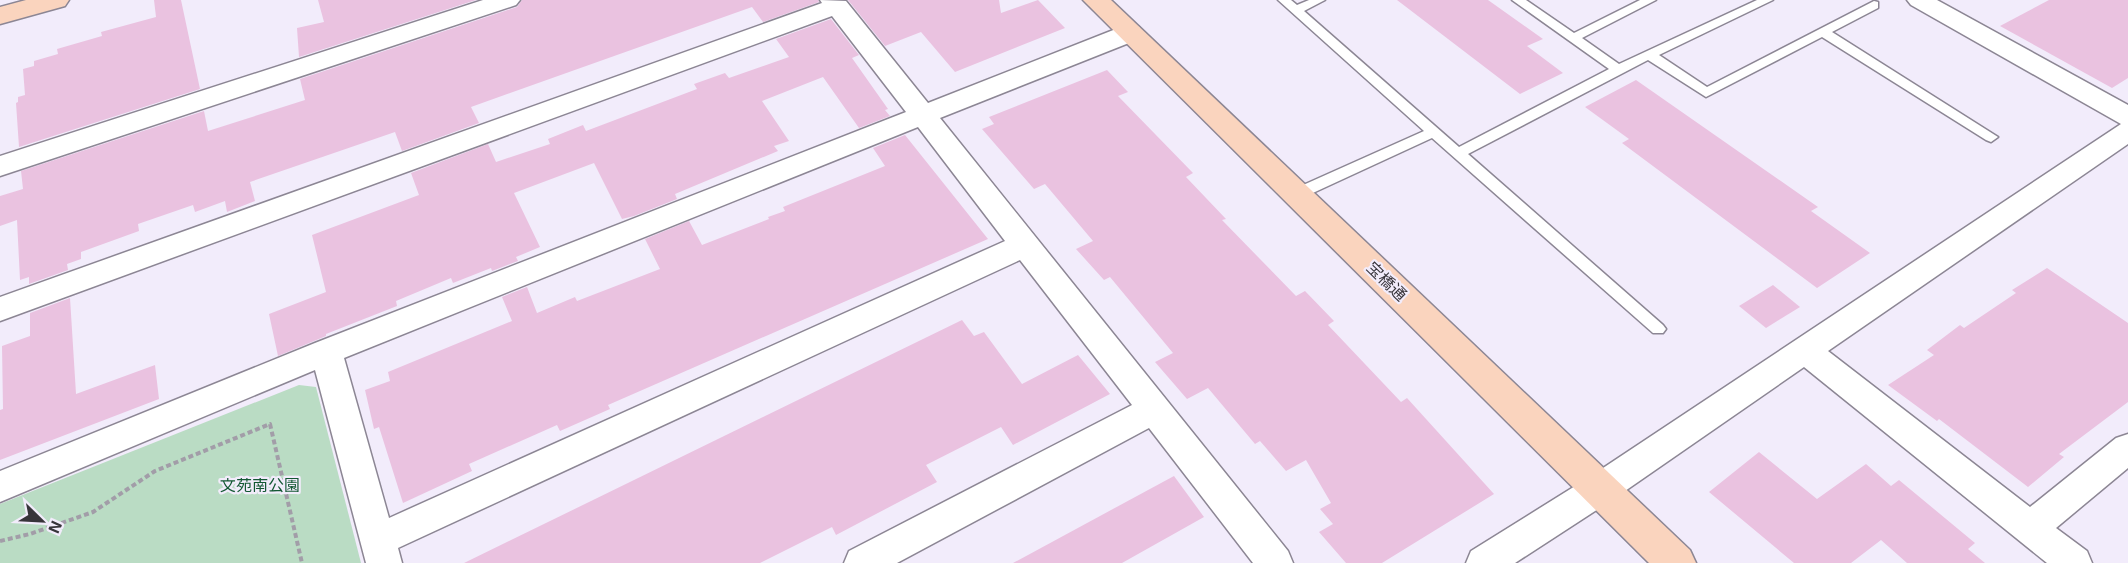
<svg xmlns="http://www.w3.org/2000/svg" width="2128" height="563" viewBox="0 0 2128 563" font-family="'Exo 2','Noto Sans JP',sans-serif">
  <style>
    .green { fill: #badcc4 }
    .building { fill: #eac2e0 }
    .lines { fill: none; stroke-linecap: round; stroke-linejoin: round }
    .lane-casing { stroke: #8c8694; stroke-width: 3 }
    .street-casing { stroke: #8c8694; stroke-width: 3 }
    .secondary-casing { stroke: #8c8694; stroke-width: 3 }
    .path { stroke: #a29da8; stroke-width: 4; stroke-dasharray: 5 3; stroke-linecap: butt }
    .lane { fill: #fff; fill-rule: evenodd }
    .street { fill: #fff; fill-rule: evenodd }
    .secondary { fill: #fad4be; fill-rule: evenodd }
    .labels { text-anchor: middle; stroke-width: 4.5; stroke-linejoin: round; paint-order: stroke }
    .street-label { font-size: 16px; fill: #37343a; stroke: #f2ecfb }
    .park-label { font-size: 16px; fill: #135833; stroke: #f2ecfb }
  </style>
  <rect width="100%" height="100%" fill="#f2ecfb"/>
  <path class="green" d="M299 385 316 387 361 563H0V504Z"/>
  <g class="building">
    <path d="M154 0H181L200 89 19 147 16 103 18 102V97L25 95 23 69 34 66V61L58 54 57 49 102 36 101 32 156 17Z"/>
    <path d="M318 0H476L299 57 297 28 324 22Z"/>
    <path d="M522 0H818L819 2 763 22 752 7 471 107 479 123 402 151 395 132 250 182 255 201 227 212 225 201 195 212 193 205 138 224 139 231 81 252V259L67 264 68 270 29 284V277L20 280 17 220 0 226V196L23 189 21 171 204 111 208 131 305 100 300 79 517 7Z"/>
    <path d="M848 0H999L1001 13 1038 0 1065 28 955 72 921 32 885 46Z"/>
    <path d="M1397 0H1488L1543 39 1527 46 1563 73 1520 94Z"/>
    <path d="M2049 0H2128V78L2112 88 2000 26Z"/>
    <path d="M831 19 859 55 852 58 888 109 885 110 890 116 859 128 823 77 762 101 789 141 774 146 778 151 675 194 677 199 634 216 622 219 594 163 514 193 540 247 516 257 518 261 492 271 491 268 453 283 451 278 396 301 397 306 326 334V336L278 356 269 314 326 292 312 235 419 195 411 173 488 144 496 162 550 144 548 139 583 125 586 131 697 89 694 84 725 73 729 78 789 57 776 39Z"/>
    <path d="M1107 70 1128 92 1118 96 1193 173 1186 177 1226 219 1222 220 1296 296 1305 291 1334 321 1328 325 1401 402 1407 398 1494 494 1382 563H1346L1319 532 1333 524 1320 509 1331 503 1306 460 1286 471 1260 441 1255 444 1208 388 1187 399 1155 362 1173 353 1110 277 1104 280 1076 249 1093 241 1045 184 1034 189 982 129 994 124 989 117Z"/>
    <path d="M1636 80 1818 207 1811 211 1870 253 1817 288 1622 143 1629 139 1585 107Z"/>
    <path d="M905 135 988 239 608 405 610 409 560 431 557 425 469 464 472 471 403 503 379 427 374 429 365 390 390 381 388 372 512 321 502 297 527 287 537 313 575 297 577 301 660 269 645 239 689 221 702 245 769 219 768 217 785 211 783 207 885 166 873 148Z"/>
    <path d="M2047 268 2128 323V402L2059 454 2064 457 2028 487 1939 419 1937 421 1888 385 1934 355 1927 350 1960 325 1964 328 2016 293 2012 290Z"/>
    <path d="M1773 285 1800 307 1766 328 1739 306Z"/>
    <path d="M70 298 76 394 155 365 159 399 0 460V410L3 409 2 346 30 336V313Z"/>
    <path d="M962 320 974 336 984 332 1022 384 1078 355 1110 394 1013 445 1001 427 926 465 937 482 836 535 832 527 760 563H464Z"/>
    <path d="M1759 452 1817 499 1866 464 1891 486 1899 480 1975 543 1968 549 1985 563H1907L1881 540 1851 563H1794L1709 492Z"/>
    <path d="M1174 476 1204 517 1122 563H1013Z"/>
  </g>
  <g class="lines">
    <g class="lane-casing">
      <path id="lane" d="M1278 0H1291L1297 5 1309 0H1325L1304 11 1459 147 1609 69 1512 0H1526L1574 33 1640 0H1656L1582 38 1619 64 1757 0H1773L1659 55 1707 87 1874 1 1878 2V8L1832 32 1998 137 1991 142 1986 140 1822 37 1706 97 1648 60 1468 154 1663 325 1666 329 1663 333H1653L1432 138 1302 198H1292L1290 194 1292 190 1424 131Z"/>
    </g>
    <g class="street-casing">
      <g id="street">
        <path d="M483 0H520L516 5 0 176V156Z"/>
        <path d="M820 0 846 1 928 103 1121 27 1130 25 1139 27 1142 33 1139 39 940 118 1288 551 1293 563H1253L1149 428 897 563H844L849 551 1132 405 1020 260 398 548 402 563H366L315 370 0 502V471L315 343 906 112 832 16 0 321V297L822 3ZM918 127 1005 241 389 518 344 358Z"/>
        <path d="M1907 0H1937L2128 105V144L1828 351 2030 507 2116 438 2128 434V468L2056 528 2087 551 2092 563H2047L1804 367 1612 500 1515 563H1466L1471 551 1588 478 2121 124 1911 5Z"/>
      </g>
    </g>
    <g class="secondary-casing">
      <g id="secondary">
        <path d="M26 0H69L65 6 0 24V7Z"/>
        <path d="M1083 0H1111L1690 550 1696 563H1649Z"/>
      </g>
    </g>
    <path class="path" d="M0 541 30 534 93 512 155 471 270 424 302 563"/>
    <use href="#lane" class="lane"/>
    <use href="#street" class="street"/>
    <use href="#secondary" class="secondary"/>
  </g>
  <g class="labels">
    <g class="street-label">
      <text transform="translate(1387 281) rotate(44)" y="6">宝橋通</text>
    </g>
    <g class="park-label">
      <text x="260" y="491">文苑南公園</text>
    </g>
  </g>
  <g transform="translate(42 521) rotate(114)" stroke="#f2ecfb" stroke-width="4.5" paint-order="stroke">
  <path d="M0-4.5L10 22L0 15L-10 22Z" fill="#37343a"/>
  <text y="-9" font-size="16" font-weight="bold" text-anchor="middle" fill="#37343a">N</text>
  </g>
</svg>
